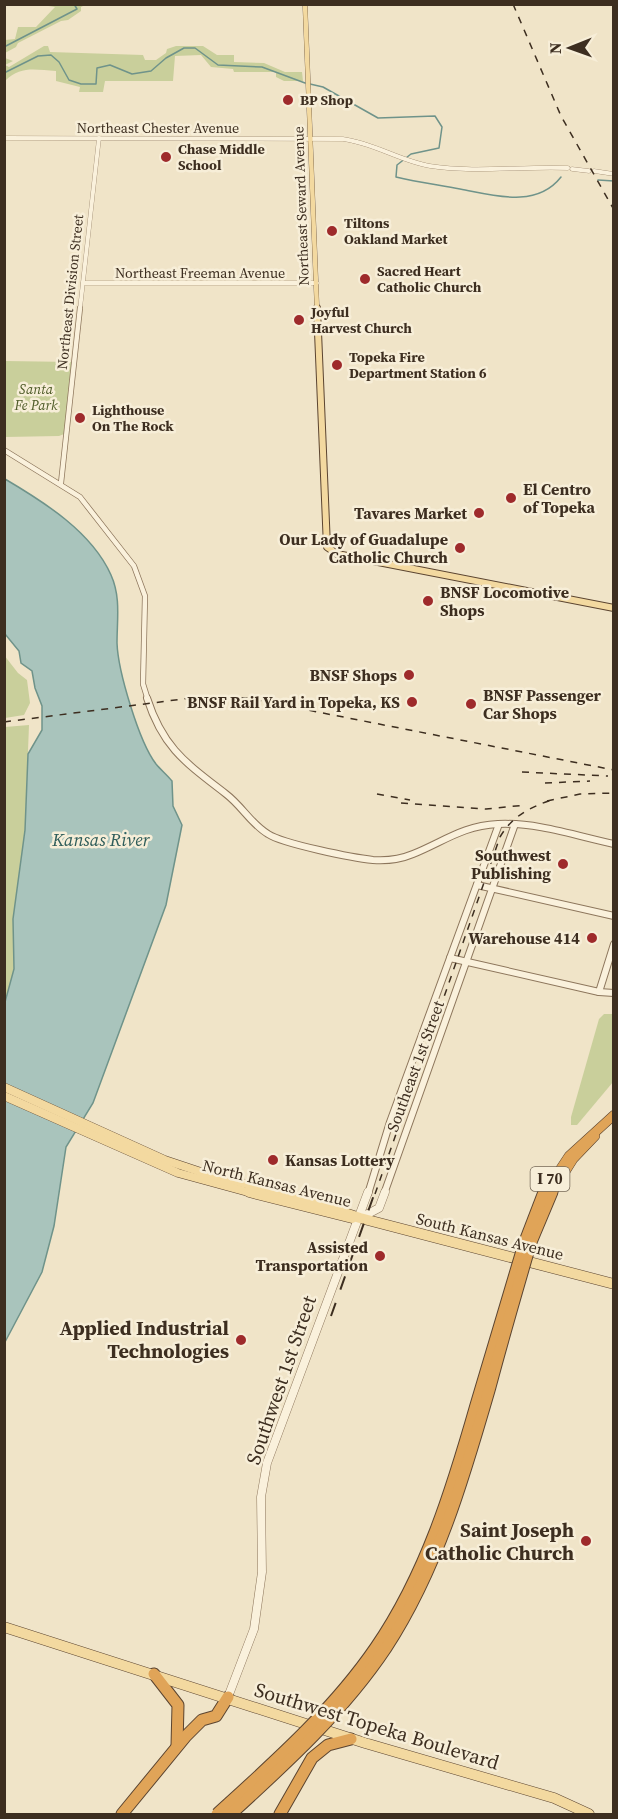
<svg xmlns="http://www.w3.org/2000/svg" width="618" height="1819" viewBox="0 0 618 1819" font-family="'Source Serif 4',serif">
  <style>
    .green { fill: #c9cf9b }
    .water { fill: #a9c4bc; stroke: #6f938a; stroke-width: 1.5 }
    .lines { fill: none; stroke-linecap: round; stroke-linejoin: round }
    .stream { stroke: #6f938a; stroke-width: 1.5 }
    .minor-far3-casing { stroke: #8d765c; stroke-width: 4.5 }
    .minor-far2-casing { stroke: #8d765c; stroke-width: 6 }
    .minor-far1-casing { stroke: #8d765c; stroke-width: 8 }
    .minor-casing { stroke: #8d765c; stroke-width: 9 }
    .major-far3-casing { stroke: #5b4430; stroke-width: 5 }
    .major-far2-casing { stroke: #5b4430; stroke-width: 8 }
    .major-far1-casing { stroke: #5b4430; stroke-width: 9 }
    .major-casing { stroke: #5b4430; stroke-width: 11 }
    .highway-far1-casing { stroke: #5b4430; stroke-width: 10 }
    .highway-casing { stroke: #5b4430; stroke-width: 13 }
    .minor-far3 { stroke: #faf1dc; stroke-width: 4 }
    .minor-far2 { stroke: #faf1dc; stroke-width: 4.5 }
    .minor-far1 { stroke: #faf1dc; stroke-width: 6 }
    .minor { stroke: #faf1dc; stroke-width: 8 }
    .major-far3 { stroke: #f3d9a0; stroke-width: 4.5 }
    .major-far2 { stroke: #f3d9a0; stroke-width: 6 }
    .major-far1 { stroke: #f3d9a0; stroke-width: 8 }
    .major { stroke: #f3d9a0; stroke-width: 10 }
    .highway-far1 { stroke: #e0a458; stroke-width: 9 }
    .highway { stroke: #e0a458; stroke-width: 11 }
    .rail-far1 { stroke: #3d2e20; stroke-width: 1.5; stroke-dasharray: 7 7; stroke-linecap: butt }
    .rail { stroke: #3d2e20; stroke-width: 2; stroke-dasharray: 14 14; stroke-linecap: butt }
    .highway-bridge-casing { stroke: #5b4430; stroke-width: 13; stroke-linecap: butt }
    .highway-bridge { stroke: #e0a458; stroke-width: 11 }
    .poi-dot { fill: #9e2a2b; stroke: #f7eed8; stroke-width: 2 }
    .labels { text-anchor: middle; stroke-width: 5; stroke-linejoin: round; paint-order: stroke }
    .far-poi-label { font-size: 14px; font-weight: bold; fill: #3d2e20; stroke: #f7eed8; text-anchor: start }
    .far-street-label { font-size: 14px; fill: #3d2e20; stroke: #f7eed8 }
    .far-park-label { font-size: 14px; font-style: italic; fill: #4d5a26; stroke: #f7eed8 }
    .shield { fill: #f7eed8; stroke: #756857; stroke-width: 1.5 }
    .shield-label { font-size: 15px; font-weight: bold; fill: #3d2e20 }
    .poi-label { font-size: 16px; font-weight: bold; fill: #3d2e20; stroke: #f7eed8; text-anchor: end }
    .street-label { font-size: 16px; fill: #3d2e20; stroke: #f7eed8 }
    .water-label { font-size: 18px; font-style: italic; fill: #2f5d5a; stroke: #f7eed8 }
    .near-poi-label { font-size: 20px; font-weight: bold; fill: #3d2e20; stroke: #f7eed8; text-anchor: end }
    .near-street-label { font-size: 20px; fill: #3d2e20; stroke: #f7eed8 }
  </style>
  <rect width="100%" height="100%" fill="#f0e4c8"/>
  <g class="green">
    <path d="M42 5H85L81 7V11L68 20 61 21 18 43 16 47 5 53V40L15 39 18 27H36L55 7Z"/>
    <path d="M44 46H48L50 52 143 55 145 60H156L166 53 167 49 176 46H203L217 55H234V62L264 63 285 72H302L303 81H284L276 77V72H234L233 69 211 67 201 55 175 56 173 81H105L103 92H79L80 87 56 81V71C36 70 21 65 5 81V58L13 61 5 65 9 67Z"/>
    <path d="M5 361 73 362 64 434 59 436 5 437Z"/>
    <path d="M4 655 18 673 27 680 30 703 24 715 5 718Z"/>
    <path d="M29 725 25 830 13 919 14 969 5 1002V727Z"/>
    <path d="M604 1014H613V1082L577 1125H571V1117L599 1019Z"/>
  </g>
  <path class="water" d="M5 479C44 502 92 532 111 575 121 597 117 620 117 643 118 671 139 742 156 764 161 770 167 775 172 781L173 806 182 825 166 905 93 1103 66 1147 54 1226 42 1272 5 1342V1002L14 969 13 919 25 830 28 754 42 730V706L35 688 32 671 21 663 19 651 5 634Z"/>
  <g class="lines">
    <g class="stream">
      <path d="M4 47 77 9 74 4"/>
      <path d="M4 73 38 56 51 55 59 62 69 80 81 84H96L97 68 110 65 132 74 151 71 166 58 184 48H195L218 65 262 67 305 83"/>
      <path d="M310 84 323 87 378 118 435 116 442 127 439 148 411 154 397 165 396 177C417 182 439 185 460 189 493 195 536 209 561 177"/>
      <path d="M598 180 614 181"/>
    </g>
    <g class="minor-far3-casing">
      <g id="minor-far3">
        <path d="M4 138 343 139C374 143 400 161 430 166 476 173 522 166 568 168"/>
        <path d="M572 169 589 171"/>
        <path d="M594 171 614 174"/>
        <path d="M83 283H317"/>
        <path d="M80 309 99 138"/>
      </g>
    </g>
    <g class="minor-far2-casing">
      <g id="minor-far2">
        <path d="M4 450 80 497 134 566 145 596 143 684 148 700"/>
        <path d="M61 483 80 308"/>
      </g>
    </g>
    <g class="minor-far1-casing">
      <g id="minor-far1">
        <path d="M147 698C163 748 186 763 226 794 242 806 251 824 268 834 283 844 354 858 373 860 387 861 401 859 413 854 445 841 462 826 498 824 536 822 577 836 614 844"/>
        <path d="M477 885 614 916"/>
        <path d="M450 958 599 992 614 993"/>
        <path d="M599 992 614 944"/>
        <path d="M368 1194 390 1122 499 824"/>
        <path d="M384 1194 515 824"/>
      </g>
    </g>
    <g class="minor-casing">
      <g id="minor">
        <path d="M360 1218 379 1208 385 1192"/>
        <path d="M228 1697 254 1629 262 1572 261 1497 267 1463 368 1192"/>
      </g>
    </g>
    <g class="major-far3-casing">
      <path id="major-far3" d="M305 4 317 309"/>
    </g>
    <g class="major-far2-casing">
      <path id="major-far2" d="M317 308 327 547 337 554 614 608"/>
    </g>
    <g class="major-far1-casing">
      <g id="major-far1">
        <path d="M4 1087 165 1160 210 1175 286 1194"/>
        <path d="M4 1096 178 1173 255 1194"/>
      </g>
    </g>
    <g class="major-casing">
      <g id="major">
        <path d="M249 1192 352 1218"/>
        <path d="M280 1192 360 1218 614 1284"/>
        <path d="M4 1627 365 1743 554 1798 589 1814"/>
      </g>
    </g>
    <g class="highway-far1-casing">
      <g id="highway-far1">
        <path d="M544 1194 569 1156 614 1115"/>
        <path d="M551 1194 573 1159 595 1136"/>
      </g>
    </g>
    <g class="highway-casing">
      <g id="highway">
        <path d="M531 1242 552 1192"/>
        <path d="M524 1244 544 1192"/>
        <path d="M154 1674 178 1705 177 1746"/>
        <path d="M122 1814 186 1736 202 1720 216 1716 228 1697"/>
        <path d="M280 1814 312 1758 328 1745 351 1739"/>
      </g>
    </g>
    <use href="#minor-far3" class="minor-far3"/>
    <use href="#minor-far2" class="minor-far2"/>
    <use href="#minor-far1" class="minor-far1"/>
    <use href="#minor" class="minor"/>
    <use href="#major-far3" class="major-far3"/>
    <use href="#major-far2" class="major-far2"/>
    <use href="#major-far1" class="major-far1"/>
    <use href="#major" class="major"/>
    <use href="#highway-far1" class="highway-far1"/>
    <use href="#highway" class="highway"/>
    <g class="rail-far1">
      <path d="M513 4 561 116 614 210"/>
      <path d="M4 722 191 698H246L614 770"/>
      <path d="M522 772 608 776"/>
      <path d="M545 783 590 781"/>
      <path d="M377 794 410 800"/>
      <path d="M547 801 580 794 614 793"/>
      <path d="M401 803 486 809 526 805"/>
      <path d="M375 1194 500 837C513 815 531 807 554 799"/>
    </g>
    <path class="rail" d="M331 1316 375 1192"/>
    <g class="highway-bridge-casing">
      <g id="highway-bridge">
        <path d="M217 1814C274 1762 333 1710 376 1647 426 1574 452 1489 476 1405 492 1351 508 1297 524 1244"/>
        <path d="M231 1814C287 1763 344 1711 386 1648 438 1568 464 1477 490 1387 503 1338 517 1290 531 1242"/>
      </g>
    </g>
    <use href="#highway-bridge" class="highway-bridge"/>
  </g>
  <g class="poi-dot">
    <circle cx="288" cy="100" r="6"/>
    <circle cx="166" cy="157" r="6"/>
    <circle cx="332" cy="231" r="6"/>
    <circle cx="365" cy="279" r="6"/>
    <circle cx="299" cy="320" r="6"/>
    <circle cx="337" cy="365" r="6"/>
    <circle cx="80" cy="418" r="6"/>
    <circle cx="511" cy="498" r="6"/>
    <circle cx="479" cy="513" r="6"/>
    <circle cx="460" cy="548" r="6"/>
    <circle cx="428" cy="601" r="6"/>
    <circle cx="409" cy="675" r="6"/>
    <circle cx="412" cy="702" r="6"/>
    <circle cx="471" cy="704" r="6"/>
    <circle cx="563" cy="864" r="6"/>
    <circle cx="592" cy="938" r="6"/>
    <circle cx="273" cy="1160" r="6"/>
    <circle cx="380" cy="1256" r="6"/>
    <circle cx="241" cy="1340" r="6"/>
    <circle cx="586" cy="1541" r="6"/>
  </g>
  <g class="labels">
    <g class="far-poi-label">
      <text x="300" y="105">BP Shop</text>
      <text x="178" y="154">Chase Middle<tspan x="178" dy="16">School</tspan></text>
      <text x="344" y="228">Tiltons<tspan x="344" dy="16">Oakland Market</tspan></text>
      <text x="377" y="276">Sacred Heart<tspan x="377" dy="16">Catholic Church</tspan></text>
      <text x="311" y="317">Joyful<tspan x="311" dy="16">Harvest Church</tspan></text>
      <text x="349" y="362">Topeka Fire<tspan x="349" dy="16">Department Station 6</tspan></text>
      <text x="92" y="415">Lighthouse<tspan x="92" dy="16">On The Rock</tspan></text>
    </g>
    <g class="far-street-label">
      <text x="158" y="133">Northeast Chester Avenue</text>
      <text transform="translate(301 206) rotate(-92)" y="5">Northeast Seward Avenue</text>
      <text x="200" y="278">Northeast Freeman Avenue</text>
      <text transform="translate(70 292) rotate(-84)" y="5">Northeast Division Street</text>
    </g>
    <g class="far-park-label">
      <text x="36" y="394">Santa<tspan x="36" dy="16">Fe Park</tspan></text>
    </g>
    <rect class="shield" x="530.5" y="1167" width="39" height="24" rx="4.5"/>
    <g class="shield-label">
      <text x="550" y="1184">I 70</text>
    </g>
    <g class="poi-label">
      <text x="523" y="495" text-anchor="start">El Centro<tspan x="523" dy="18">of Topeka</tspan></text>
      <text x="467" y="519">Tavares Market</text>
      <text x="448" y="545">Our Lady of Guadalupe<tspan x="448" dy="18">Catholic Church</tspan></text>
      <text x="440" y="598" text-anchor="start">BNSF Locomotive<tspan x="440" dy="18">Shops</tspan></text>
      <text x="397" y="681">BNSF Shops</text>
      <text x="483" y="701" text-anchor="start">BNSF Passenger<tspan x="483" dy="18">Car Shops</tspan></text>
      <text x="400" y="708">BNSF Rail Yard in Topeka, KS</text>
      <text x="551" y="861">Southwest<tspan x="551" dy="18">Publishing</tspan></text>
      <text x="580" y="944">Warehouse 414</text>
      <text x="285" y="1166" text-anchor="start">Kansas Lottery</text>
      <text x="368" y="1253">Assisted<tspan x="368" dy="18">Transportation</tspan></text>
    </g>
    <g class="street-label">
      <text transform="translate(415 1066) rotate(-70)" y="6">Southeast 1st Street</text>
      <text transform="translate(277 1183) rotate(14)" y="6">North Kansas Avenue</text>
      <text transform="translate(490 1236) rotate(14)" y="6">South Kansas Avenue</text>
    </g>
    <g class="water-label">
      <text x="101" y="846">Kansas River</text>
    </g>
    <g class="near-poi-label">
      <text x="229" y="1335">Applied Industrial<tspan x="229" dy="23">Technologies</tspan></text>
      <text x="574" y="1537">Saint Joseph<tspan x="574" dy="23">Catholic Church</tspan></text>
    </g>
    <g class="near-street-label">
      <text transform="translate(281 1380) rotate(-71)" y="7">Southwest 1st Street</text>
      <text transform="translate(377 1726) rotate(17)" y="7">Southwest Topeka Boulevard</text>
    </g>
  </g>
  <rect width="618" height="1819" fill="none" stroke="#3d2e20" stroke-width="12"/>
  <g transform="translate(570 48) rotate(269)" stroke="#f7eed8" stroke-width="4.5" paint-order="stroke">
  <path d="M0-4.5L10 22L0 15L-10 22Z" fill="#3d2e20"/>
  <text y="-9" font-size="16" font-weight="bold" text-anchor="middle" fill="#3d2e20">N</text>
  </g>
</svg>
